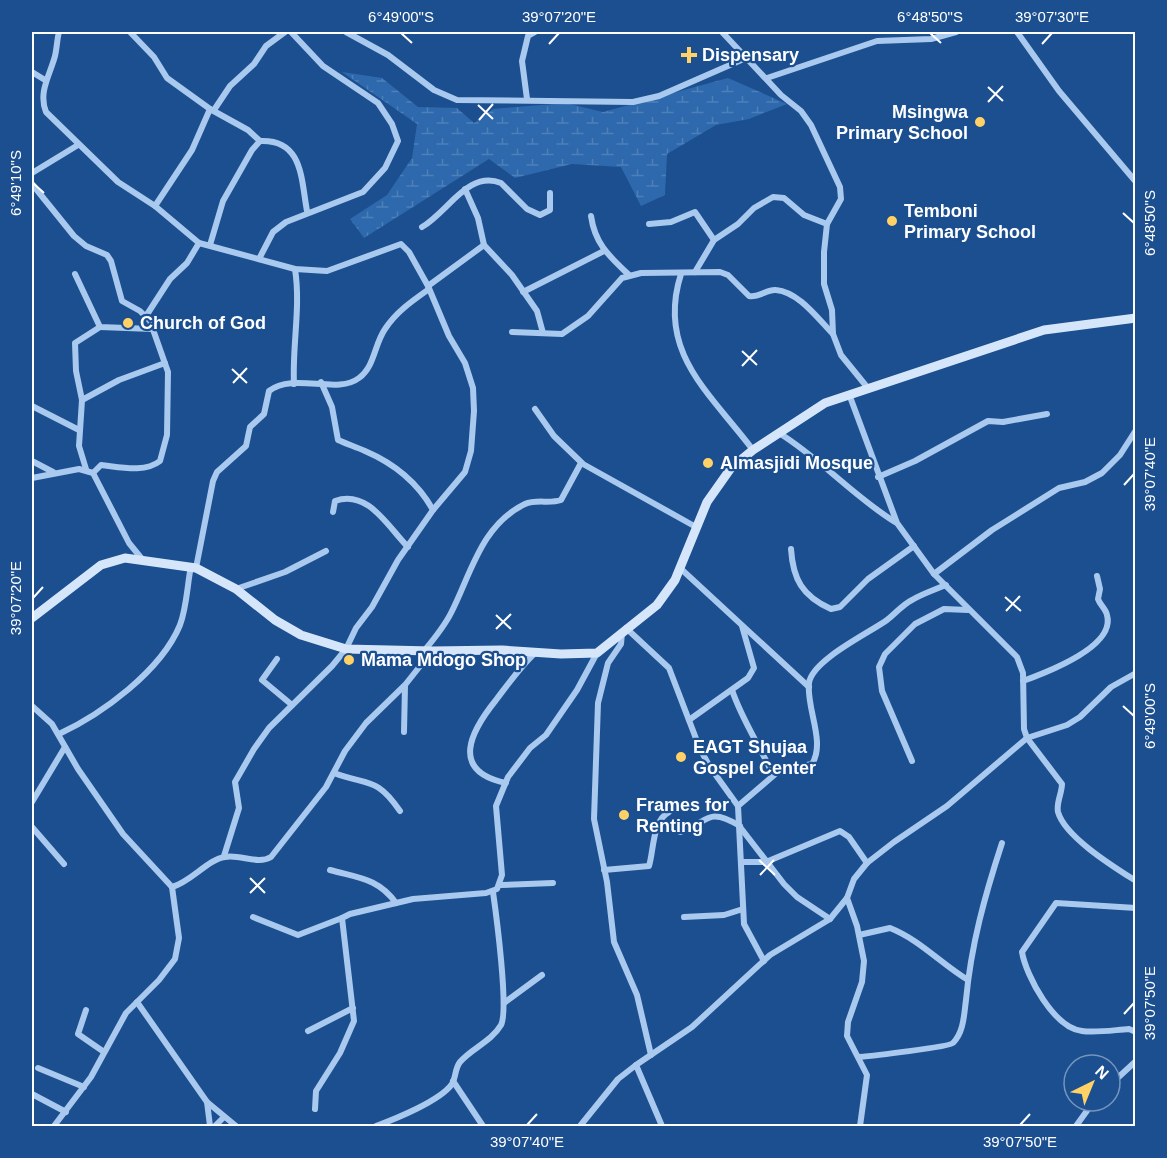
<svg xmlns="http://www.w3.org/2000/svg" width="1167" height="1158" viewBox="0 0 1167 1158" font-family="Arial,sans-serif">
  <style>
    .wetland { fill: url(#wetland-marsh) }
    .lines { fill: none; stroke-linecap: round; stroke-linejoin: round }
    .street { stroke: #a9c9ee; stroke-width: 6 }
    .secondary { stroke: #d6e6fa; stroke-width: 9 }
    .ticks { fill: none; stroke: #fff; stroke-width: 2 }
    .poi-dot { fill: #ffd166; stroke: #1b4f8f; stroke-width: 2 }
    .labels { text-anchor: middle; stroke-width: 4.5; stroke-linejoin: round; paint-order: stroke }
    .poi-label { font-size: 18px; font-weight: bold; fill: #fff; stroke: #1b4f8f; text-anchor: start }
    .neatline { fill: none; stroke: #fff; stroke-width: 2 }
    .ticks-label { font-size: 15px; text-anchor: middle; fill: #fff }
  </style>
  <defs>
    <pattern id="wetland-marsh" width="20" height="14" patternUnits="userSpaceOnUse" patternTransform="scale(1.5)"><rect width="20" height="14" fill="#2e69ad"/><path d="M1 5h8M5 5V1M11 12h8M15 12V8" fill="none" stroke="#4d80b9"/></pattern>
  </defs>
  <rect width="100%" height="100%" fill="#1b4f8f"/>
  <path class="wetland" d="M342 72 382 78 418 107 457 108 474 123 493 109 565 103 603 112 728 78 787 104 749 119 716 125 667 154 665 195 641 206 621 167 572 164 515 178 489 159 364 238 350 219 387 195 412 158 417 124Z"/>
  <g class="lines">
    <g class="street">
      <path d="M59 32C57 39 57 48 55 56 50 75 38 92 46 112L118 182 155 206 199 243 295 269 327 271 401 244 409 252 428 286 449 336 465 363 473 388 474 411 471 451 465 472 433 510 398 560 372 607 356 628 346 649 332 666 269 728 254 749 235 782 239 808 224 856"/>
      <path d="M130 32 154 57 167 78 210 109 248 130 260 141C303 139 301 179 307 211"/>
      <path d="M346 32 388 55 434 90 457 100 633 102 659 96 746 58"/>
      <path d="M722 32 781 95 801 111 811 125 840 187 841 199 827 224 824 252V284L832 310 833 334 841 355 867 387"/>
      <path d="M1017 32 1059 91 1136 182"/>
      <path d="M32 72 45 80"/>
      <path d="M767 78 877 41 931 39 956 32"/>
      <path d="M527 99 522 61 528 36 535 32"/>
      <path d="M214 110 230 86 254 64 266 46 285 32"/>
      <path d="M32 173 78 145"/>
      <path d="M32 184 74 236 86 246 107 255 111 261 122 301 140 311 150 321 168 372 167 435 160 461C145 473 120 467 101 465L93 473"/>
      <path d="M465 189 478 218 484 245 512 275 537 311 543 333"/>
      <path d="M155 206 192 150 210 109"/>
      <path d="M591 216C595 244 609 256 629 275"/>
      <path d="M649 224 671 222 695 212 714 240"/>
      <path d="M422 227C448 212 468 170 501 183L527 209 540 215 550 210V193"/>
      <path d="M210 245 223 201 252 150 260 141"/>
      <path d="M259 259 273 232 286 222 363 192 385 168 398 141 392 124 378 103 323 66 291 32"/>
      <path d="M695 272 714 240 738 224 754 208 773 197 784 198 804 215 827 224"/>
      <path d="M75 274 100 327 152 329"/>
      <path d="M681 274C656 352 710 393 753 450"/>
      <path d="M428 286 484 245"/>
      <path d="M523 292 604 251"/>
      <path d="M146 316 170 279 187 263 199 243"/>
      <path d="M512 332 562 334 588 316 622 278 641 273 720 272 728 275 749 296C759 298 767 289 776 290 799 292 818 319 833 334"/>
      <path d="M321 382 332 407 338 440C347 444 356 447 365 451 393 463 418 483 433 510"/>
      <path d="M294 384C292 346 301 307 295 269"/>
      <path d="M849 394 897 523 934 574 1017 657 1023 673 1024 729 1027 738 1062 784C1062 793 1056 803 1058 812 1065 837 1114 867 1136 881"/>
      <path d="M82 400 76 371 75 343 100 327"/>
      <path d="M32 406 79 430"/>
      <path d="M535 409 554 436 583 464 696 527"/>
      <path d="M779 433C821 459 853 496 895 522"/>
      <path d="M32 461 53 472"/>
      <path d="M86 469 79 446 82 400 119 380 165 363"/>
      <path d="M878 477 915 461 988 421 1003 422 1047 414"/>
      <path d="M32 478 79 469 93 473 129 543 142 559"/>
      <path d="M333 512 335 501C368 489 388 527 408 547"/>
      <path d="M791 549C793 579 802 596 831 609L840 607 868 579 914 546"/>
      <path d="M196 568 213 481 217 472 246 446 250 427 264 414 269 391C294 372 337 395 359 378 375 366 374 345 385 329 396 312 412 301 429 289"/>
      <path d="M680 568 809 687"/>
      <path d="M934 574 992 530 1059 488 1085 482 1102 473 1120 455 1136 430"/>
      <path d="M236 589 285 572 326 551"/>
      <path d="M626 628 669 668 700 749 710 767 738 806"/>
      <path d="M622 633 621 644 608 663 598 703 594 819 607 882 614 942 637 995 651 1055"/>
      <path d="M424 651C434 639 444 627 451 613 471 574 481 525 525 504 536 499 550 504 561 500L581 463"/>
      <path d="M277 659 262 680 292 705"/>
      <path d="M1023 681C1045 673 1116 647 1107 615 1106 609 1100 605 1098 599L1100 589 1097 576"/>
      <path d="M732 690C742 720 760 746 773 775"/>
      <path d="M32 706 52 724 78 769 123 834 172 887C191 882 208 859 225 857 240 854 258 865 271 857L326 787 345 751 366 723 405 685 432 651"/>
      <path d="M689 720 748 678 754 668 742 626"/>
      <path d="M404 732 405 686"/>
      <path d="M59 734C102 714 161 671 180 625 187 606 187 586 191 566"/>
      <path d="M912 761 882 691 879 667 885 654 915 624 944 609 968 610"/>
      <path d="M334 773C368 786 376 776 400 811"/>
      <path d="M506 783C449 771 471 731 496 700 509 683 520 667 535 653"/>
      <path d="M32 802 65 747"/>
      <path d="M32 827 64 864"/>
      <path d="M740 827 784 884 797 897 830 919"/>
      <path d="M680 832C708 824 705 805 740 826"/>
      <path d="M741 862H766L840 831 849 837 867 863"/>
      <path d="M330 870C358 878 378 878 396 903"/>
      <path d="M604 870 649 866C654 850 652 821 669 812"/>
      <path d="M501 885 553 883"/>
      <path d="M847 898 857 926 864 961 862 982 848 1022 847 1036 867 1075 860 1126"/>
      <path d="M1136 908 1056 903 1022 952C1026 976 1054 1028 1082 1031 1096 1033 1114 1030 1129 1029L1136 1032"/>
      <path d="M253 917 298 935 342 918"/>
      <path d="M684 917 724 915 743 909"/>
      <path d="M859 935 890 928C920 940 940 963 968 980"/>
      <path d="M764 961 744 924 738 806 780 770 812 764C826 742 806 708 809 683 812 660 869 633 887 620 895 614 902 605 912 600 922 594 934 590 946 585"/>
      <path d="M137 1002 207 1102 236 1126"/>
      <path d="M504 1003 542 975"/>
      <path d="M86 1010 78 1034 104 1052"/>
      <path d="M308 1031 353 1008"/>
      <path d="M859 1057C871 1056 949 1047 953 1043 964 1032 964 1014 966 1000 971 945 985 895 1002 843"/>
      <path d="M636 1065 662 1126"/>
      <path d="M38 1068 84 1087"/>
      <path d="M453 1081 483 1126"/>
      <path d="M1110 1085 1136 1061"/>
      <path d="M32 1094 66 1112"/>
      <path d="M207 1102 210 1126"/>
      <path d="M315 1109 316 1091 340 1053 354 1021 342 918 350 914 413 899 486 893 497 889 502 875 496 806 508 777 530 748 546 735 577 690 597 653"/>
      <path d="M54 1126 91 1077 126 1013 159 980 175 959 179 938 172 887"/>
      <path d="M215 1126 224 1117"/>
      <path d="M376 1126C395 1119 440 1101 452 1084 456 1077 455 1068 460 1062 472 1048 491 1042 501 1025 509 1010 496 913 493 892"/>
      <path d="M580 1126 618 1079 636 1065 692 1027 770 955 830 919 847 898 854 879 867 863 894 842 947 806 1027 738 1067 725 1080 717 1111 687 1136 673"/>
      <path d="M1076 1126 1094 1101"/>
    </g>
    <path class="secondary" d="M32 618 101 565 125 558 196 568 236 589 275 620 301 635 346 649 432 651 502 650 561 654 597 653 657 605 675 580 707 502 731 468 753 450 825 403 1044 330 1136 318"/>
  </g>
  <path class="ticks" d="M401 33 412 43M930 33 941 43M549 44 559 33M1042 44 1052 33M988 87 1003 101M988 102 1003 86M478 105 493 119M479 120 493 104M33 183 44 193M1123 213 1134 223M742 351 757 365M742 366 757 350M232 369 247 383M233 383 247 368M1124 485 1134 474M1005 597 1021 611M33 598 43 587M1006 611 1020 596M496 615 511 629M496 629 511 614M1123 706 1134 716M759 860 775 875M760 875 774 860M250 878 265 893M250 893 265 878M1124 1014 1134 1003M527 1125 537 1114M1020 1125 1030 1114"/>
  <g class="poi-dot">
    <path d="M686 46h6v6h6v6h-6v6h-6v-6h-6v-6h6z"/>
    <circle cx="980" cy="122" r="6"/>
    <circle cx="892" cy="221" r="6"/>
    <circle cx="128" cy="323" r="6"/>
    <circle cx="708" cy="463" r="6"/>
    <circle cx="349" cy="660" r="6"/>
    <circle cx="681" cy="757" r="6"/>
    <circle cx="624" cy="815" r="6"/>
  </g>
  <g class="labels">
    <g class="poi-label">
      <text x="702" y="61">Dispensary</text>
      <text x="968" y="118" text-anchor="end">Msingwa<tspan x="968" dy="21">Primary School</tspan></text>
      <text x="904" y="217">Temboni<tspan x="904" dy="21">Primary School</tspan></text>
      <text x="140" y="329">Church of God</text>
      <text x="720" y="469">Almasjidi Mosque</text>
      <text x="361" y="666">Mama Mdogo Shop</text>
      <text x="693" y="753">EAGT Shujaa<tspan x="693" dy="21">Gospel Center</tspan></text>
      <text x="636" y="811">Frames for<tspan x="636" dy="21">Renting</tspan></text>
    </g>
  </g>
  <rect width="1167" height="1158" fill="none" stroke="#1b4f8f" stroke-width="66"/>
  <g transform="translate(1092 1083) rotate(43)"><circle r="28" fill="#1b4f8f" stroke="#7695bc" stroke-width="1.5"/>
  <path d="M0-4.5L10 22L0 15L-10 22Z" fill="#ffd166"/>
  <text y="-9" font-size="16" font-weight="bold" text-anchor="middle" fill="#ffffff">N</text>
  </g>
  <rect x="33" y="33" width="1101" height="1092" class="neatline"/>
  <g class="ticks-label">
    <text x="401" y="22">6°49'00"S</text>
    <text x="559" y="22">39°07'20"E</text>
    <text x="930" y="22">6°48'50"S</text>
    <text x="1052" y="22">39°07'30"E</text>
    <text transform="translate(16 183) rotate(-90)" y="5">6°49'10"S</text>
    <text transform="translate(1150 223) rotate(-90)" y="5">6°48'50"S</text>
    <text transform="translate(1150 474) rotate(-90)" y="5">39°07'40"E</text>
    <text transform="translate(16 598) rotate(-90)" y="5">39°07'20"E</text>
    <text transform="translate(1150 716) rotate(-90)" y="5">6°49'00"S</text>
    <text transform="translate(1150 1003) rotate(-90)" y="5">39°07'50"E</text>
    <text x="527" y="1147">39°07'40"E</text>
    <text x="1020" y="1147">39°07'50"E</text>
  </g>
</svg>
